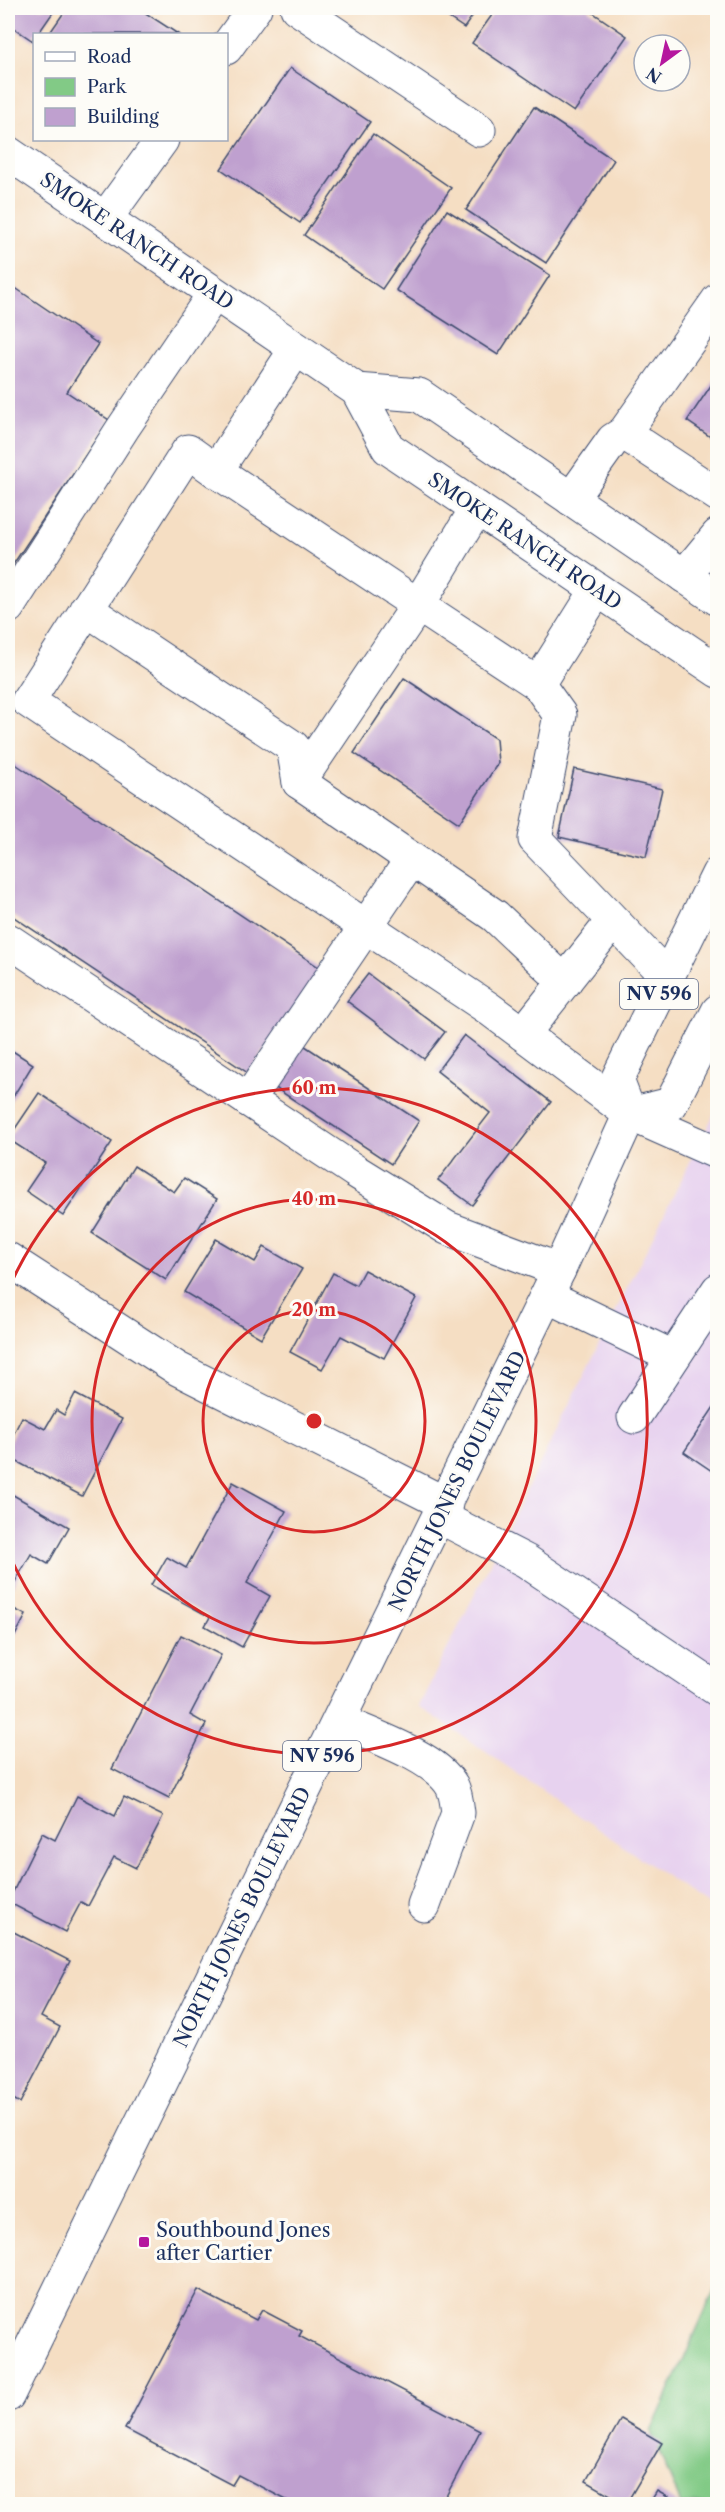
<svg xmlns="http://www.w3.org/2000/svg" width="725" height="2512" viewBox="0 0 725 2512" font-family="'Libre Caslon Text',serif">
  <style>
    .built { fill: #e7d2ef }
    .green { fill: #82ca86; stroke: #4e7c72; stroke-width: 1.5 }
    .building { fill: #bfa0cf }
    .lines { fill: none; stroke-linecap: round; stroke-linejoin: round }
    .minor-casing { stroke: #3c496d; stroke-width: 35 }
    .major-casing { stroke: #3c496d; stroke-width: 35 }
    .minor { stroke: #fff; stroke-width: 33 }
    .major { stroke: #fff; stroke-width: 33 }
    .ring { fill: none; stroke: #d62828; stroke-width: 3 }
    .poi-dot { fill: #b5179e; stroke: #fdfcf7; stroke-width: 2 }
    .labels { text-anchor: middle; stroke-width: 6; stroke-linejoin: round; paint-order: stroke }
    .shield { fill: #fdfcf7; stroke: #5f6c8c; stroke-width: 1.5 }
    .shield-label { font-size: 18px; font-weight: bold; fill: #1b2f5e }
    .street-label { font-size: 20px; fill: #1b2f5e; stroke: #fdfcf7 }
    .poi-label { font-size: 20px; fill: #1b2f5e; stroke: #fdfcf7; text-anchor: start }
    .centre { fill: #d62828; stroke: #fdfcf7; stroke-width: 3 }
    .ring-label { font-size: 18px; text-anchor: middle; font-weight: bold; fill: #d62828; stroke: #fdfcf7; stroke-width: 6; stroke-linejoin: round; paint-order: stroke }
  </style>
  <rect width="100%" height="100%" fill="#fdfcf7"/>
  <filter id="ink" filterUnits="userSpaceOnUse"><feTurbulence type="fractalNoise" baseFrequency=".0167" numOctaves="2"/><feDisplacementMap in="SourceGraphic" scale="12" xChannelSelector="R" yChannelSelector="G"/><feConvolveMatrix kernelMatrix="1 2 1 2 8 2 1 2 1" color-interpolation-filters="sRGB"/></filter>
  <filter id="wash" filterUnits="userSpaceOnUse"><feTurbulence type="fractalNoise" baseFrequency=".008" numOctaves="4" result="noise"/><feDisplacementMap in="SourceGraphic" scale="24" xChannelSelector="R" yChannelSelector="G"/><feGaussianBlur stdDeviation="1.35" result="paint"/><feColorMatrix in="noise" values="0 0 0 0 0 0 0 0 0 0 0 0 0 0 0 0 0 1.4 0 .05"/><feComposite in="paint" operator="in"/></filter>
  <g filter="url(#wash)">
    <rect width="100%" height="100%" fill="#f5dec3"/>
    <path class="built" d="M717 1108V1911L419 1706Z"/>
    <path class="green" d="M717 2284V2504H681L651 2432Z"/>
    <g id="blocks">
      <g class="building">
        <path d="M8 8H56L38 34H34L33 41 8 24Z"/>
        <path d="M67 8H138L178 34H49Z"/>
        <path d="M434 8H478L464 28Z"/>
        <path d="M497 8H586L627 36 574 112 472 43Z"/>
        <path d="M290 68 370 122 300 223 221 169Z"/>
        <path d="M534 107 614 160 546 263 466 210Z"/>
        <path d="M373 134 451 188 382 289 304 235Z"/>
        <path d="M447 210 550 275 498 355 396 290Z"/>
        <path d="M8 283 98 344 67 392 109 420 8 572Z"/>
        <path d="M718 375V442L687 421Z"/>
        <path d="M404 678 496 739 498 763 459 823 354 753Z"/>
        <path d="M8 759 323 970 248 1073 8 913Z"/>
        <path d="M574 769 662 789 646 857 559 837Z"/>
        <path d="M368 974 445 1032 424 1059 347 1001Z"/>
        <path d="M464 1035 551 1102 472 1205 438 1180 490 1113 437 1071Z"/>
        <path d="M302 1044 419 1121 391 1164 274 1087Z"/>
        <path d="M8 1048 33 1064 8 1105Z"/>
        <path d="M39 1093 112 1142 63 1216 26 1191 45 1163 8 1139Z"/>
        <path d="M134 1166 174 1192 184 1178 217 1199 166 1280 92 1233Z"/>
        <path d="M216 1239 255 1262 264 1247 302 1269 261 1338 184 1292Z"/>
        <path d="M364 1270 416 1298 384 1358 341 1336 322 1369 290 1352 333 1273 356 1285Z"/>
        <path d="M75 1394 122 1419 82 1496 8 1457V1445L22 1417 45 1429 56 1410 64 1415Z"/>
        <path d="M718 1401V1475L684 1452Z"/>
        <path d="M233 1482 286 1511 247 1583 270 1596 242 1647 205 1626 210 1617 151 1585 167 1557 186 1568Z"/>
        <path d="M8 1492 69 1527 48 1564 31 1554 8 1594Z"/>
        <path d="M8 1606 26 1615 8 1649Z"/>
        <path d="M181 1635 221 1655 190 1715 206 1724 169 1798 112 1769Z"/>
        <path d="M77 1796 115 1816 124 1797 163 1816 136 1868 114 1857 88 1906 81 1902 65 1932 8 1902 42 1833 55 1840Z"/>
        <path d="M8 1929 70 1961 41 2017 60 2027 20 2103 8 2096Z"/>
        <path d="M198 2290 256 2320 262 2310 302 2331 299 2336 480 2431 442 2504H294L238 2475 232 2485 125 2429Z"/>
        <path d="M621 2419 662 2443 626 2504 586 2481Z"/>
        <path d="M657 2491 680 2504H649Z"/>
        <path d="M595 2497 607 2504H591Z"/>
      </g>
    </g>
  </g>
  <g filter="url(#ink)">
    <use href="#blocks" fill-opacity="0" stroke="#3c496d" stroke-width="1.5"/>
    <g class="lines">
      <g class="minor-casing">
        <g id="minor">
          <path d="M297 8 479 130"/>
          <path d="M226 48 255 8"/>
          <path d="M105 219 162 140"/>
          <path d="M296 349 216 471 188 451 28 701 488 1008 630 1114 718 1153"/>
          <path d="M624 433 718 300"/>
          <path d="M216 471 418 605 477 508"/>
          <path d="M571 499 613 440 624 433 718 495"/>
          <path d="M684 576 718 535"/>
          <path d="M8 607 123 428 214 294"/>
          <path d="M86 609 293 747 299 782 495 916 565 982"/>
          <path d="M538 684 597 590"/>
          <path d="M299 782 418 605 538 684 560 715 535 839 667 977"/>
          <path d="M8 940 355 1171 447 1228 559 1270"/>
          <path d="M523 1034 612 922"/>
          <path d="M248 1100 411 860"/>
          <path d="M8 1259 178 1369 446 1504"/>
          <path d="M547 1296 673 1357"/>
          <path d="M634 1417 718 1290"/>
          <path d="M440 1517 526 1561 718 1690"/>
          <path d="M339 1721C370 1735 435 1756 452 1786 456 1794 457 1804 458 1813L424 1905"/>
        </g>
      </g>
      <g class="major-casing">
        <g id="major">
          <path d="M8 153 357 390 388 448 718 671"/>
          <path d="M357 390 419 395 718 599"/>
          <path d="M630 1114 671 1104 718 1011"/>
          <path d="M8 2395 559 1270 630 1114 617 1080 718 874"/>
        </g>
      </g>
      <use href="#minor" class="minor"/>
      <use href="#major" class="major"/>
    </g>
  </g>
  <g class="ring">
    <circle cx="314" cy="1421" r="111"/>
    <circle cx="314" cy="1421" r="222"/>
    <path d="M9 1288A333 333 0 1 1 9 1554"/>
  </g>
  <rect class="poi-dot" x="138" y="2236" width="12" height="12" rx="3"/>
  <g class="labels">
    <g class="shield">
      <rect x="620" y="979" width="78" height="30" rx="4.5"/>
      <rect x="283" y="1741" width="78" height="30" rx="4.5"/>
    </g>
    <g class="shield-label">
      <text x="659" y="1000">NV 596</text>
      <text x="322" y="1762">NV 596</text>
    </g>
    <g class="street-label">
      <text transform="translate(137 241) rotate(34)" y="7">SMOKE RANCH ROAD</text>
      <text transform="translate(525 541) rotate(34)" y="7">SMOKE RANCH ROAD</text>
      <text transform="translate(457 1481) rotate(-64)" y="7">NORTH JONES BOULEVARD</text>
      <text transform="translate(242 1917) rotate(-64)" y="7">NORTH JONES BOULEVARD</text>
    </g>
    <g class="poi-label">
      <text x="156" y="2237">Southbound Jones<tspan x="156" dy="23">after Cartier</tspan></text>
    </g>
  </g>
  <circle cx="314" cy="1421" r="9" class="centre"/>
  <g class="ring-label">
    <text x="314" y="1094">60 m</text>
    <text x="314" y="1205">40 m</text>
    <text x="314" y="1316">20 m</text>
  </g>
  <rect width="725" height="2512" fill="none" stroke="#fdfcf7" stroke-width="30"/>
  <rect x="33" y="33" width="195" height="108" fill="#fdfcf7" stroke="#a3aaba" stroke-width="1.5"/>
  <rect x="45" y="52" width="30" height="9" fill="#ffffff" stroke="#a3aaba" stroke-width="1.5"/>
  <text x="87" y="63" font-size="18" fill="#1b2f5e">Road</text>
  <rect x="45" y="78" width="30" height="18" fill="#82ca86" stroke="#a3aaba" stroke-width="1.5"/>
  <text x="87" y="93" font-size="18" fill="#1b2f5e">Park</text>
  <rect x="45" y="108" width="30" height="18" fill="#bfa0cf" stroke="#a3aaba" stroke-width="1.5"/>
  <text x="87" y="123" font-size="18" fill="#1b2f5e">Building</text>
  <g transform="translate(662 63) rotate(213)"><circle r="28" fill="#fdfcf7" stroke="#a3aaba" stroke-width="1.5"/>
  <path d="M0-4.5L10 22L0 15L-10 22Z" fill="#b5179e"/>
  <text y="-9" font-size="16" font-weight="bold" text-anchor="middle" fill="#1b2f5e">N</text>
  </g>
</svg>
